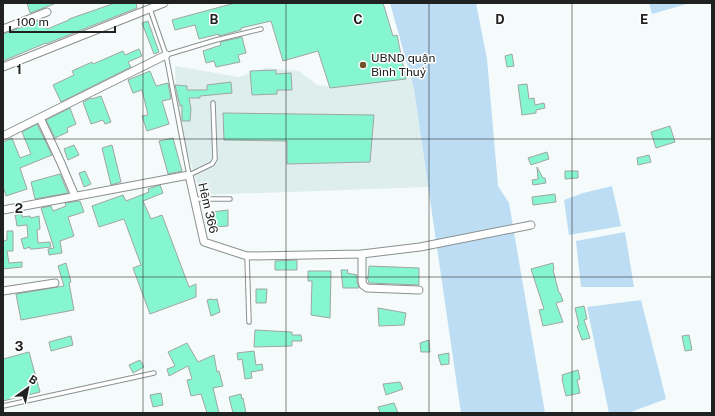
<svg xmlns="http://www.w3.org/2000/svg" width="715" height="416" viewBox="0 0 715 416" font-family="'Public Sans',sans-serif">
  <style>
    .built { fill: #deeeed }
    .water { fill: #bcddf3 }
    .building { fill: #86f6d1; stroke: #a0a5a3 }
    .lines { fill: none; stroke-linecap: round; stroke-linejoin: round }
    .service-casing { stroke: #8a9090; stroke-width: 5.5 }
    .minor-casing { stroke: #8a9090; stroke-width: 9 }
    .service { stroke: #fff; stroke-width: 3.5 }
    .minor { stroke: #fff; stroke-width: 7 }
    .grid { fill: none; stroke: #202222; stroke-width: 1; stroke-opacity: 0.55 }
    .poi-dot { fill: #6e5426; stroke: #fff; stroke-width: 1.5 }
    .labels { text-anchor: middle; stroke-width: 3; stroke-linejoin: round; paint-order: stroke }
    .poi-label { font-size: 12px; fill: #202222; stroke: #fff; text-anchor: start }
    .street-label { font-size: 12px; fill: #202222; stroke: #fff }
    .grid-label { font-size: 13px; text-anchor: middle; font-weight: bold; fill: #202222; stroke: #fff; stroke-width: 3; stroke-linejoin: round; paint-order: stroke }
  </style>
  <rect width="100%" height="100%" fill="#f4fbfa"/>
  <path class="built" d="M175 66 239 77 265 68 299 71 317 85 340 87 408 70 414 89 428 187 201 195 177 122Z"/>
  <g class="water">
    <path d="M390 3H476L487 59 498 186 509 203 545 413H461L414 89Z"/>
    <path d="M649 3H690L652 14Z"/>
    <path d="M612 186 621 226 569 235 564 200 583 193Z"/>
    <path d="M625 232 634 287H581L576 241Z"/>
    <path d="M641 300 666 399 628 413H609L587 307Z"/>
  </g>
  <g class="building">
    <path d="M27 3H54V4L30 13Z"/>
    <path d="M115 3H136L137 8 46 44V43L3 61V34L43 19 47 29 69 20V19Z"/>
    <path d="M235 3H383L393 36 397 35 406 79 330 88 318 51 283 61 271 21 241 28V30L219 36V34L199 39 195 25 175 30 172 20Z"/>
    <path d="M148 21 159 52 154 54 142 23Z"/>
    <path d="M242 37 246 53 238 55 240 62 216 67 214 61 206 63 203 51 221 45 220 42Z"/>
    <path d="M139 49 142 56 128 62 131 67 61 102 53 85 74 75 72 71 92 62 93 64 123 51 125 55Z"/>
    <path d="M512 54 514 66 507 67 505 56Z"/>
    <path d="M276 70V74L291 73 292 90H277V94L252 95 250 71Z"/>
    <path d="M150 71 156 86 168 83 171 99 162 101 169 124 147 131 142 116 148 115 142 90 133 93 128 80Z"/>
    <path d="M231 82 232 93 200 96V98H189L191 109 190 121H182V105L180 106 175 85 187 86V90H207V85Z"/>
    <path d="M527 84 529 99 534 98 535 105 544 103 545 108 536 110V113L522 115 518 85Z"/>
    <path d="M101 96 111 122 105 124 103 120 91 124 83 102 91 98 92 99Z"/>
    <path d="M70 108 76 124 67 128 68 132 55 138 46 120Z"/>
    <path d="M223 113 374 115 370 162 287 164V141L224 140Z"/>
    <path d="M37 124 52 155 20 168 27 189 6 196 3 186V142L12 138 20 158 31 154 22 132Z"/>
    <path d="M670 126 675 142 656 148 651 132Z"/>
    <path d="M173 138 182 171 168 174 159 141Z"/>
    <path d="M74 145 79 155 68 160 64 149Z"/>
    <path d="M112 145 121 182 111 185 102 148Z"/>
    <path d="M547 152 549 159 531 165 528 158Z"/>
    <path d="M649 155 651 162 638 165 637 158Z"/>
    <path d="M537 167 543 178H545L546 183 533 185 532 180 538 179Z"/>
    <path d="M85 171 91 184 84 187 79 173Z"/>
    <path d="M565 171H578V178L565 179Z"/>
    <path d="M60 174 68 193 35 199 31 182Z"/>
    <path d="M160 185 163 193 143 201 151 219 162 215 189 287 196 284V297L150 314 133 268 141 265 124 219 99 227 92 206 123 195 126 201 149 192 148 189Z"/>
    <path d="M555 194 556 202 533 205 532 197Z"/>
    <path d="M80 201 84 212 68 217 74 236 60 241 62 253 49 255 48 249 54 248 41 208 51 206 53 211 66 206 65 203Z"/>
    <path d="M228 210V226L213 227 212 212Z"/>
    <path d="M22 214V217L30 216 31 218 39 216 40 229 37 230 38 243 50 242 51 247 33 249H30V247L24 249 21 239 28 237 27 225 17 226 16 220 15 215Z"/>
    <path d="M7 231H13V251H7L9 263 22 262V267L3 269V241L7 240Z"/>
    <path d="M297 260V270H275V261Z"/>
    <path d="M66 263 71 282 69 283 74 310 21 320 16 294 64 286 58 266Z"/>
    <path d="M553 263 554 270H553L559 293H560L563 301 556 303 563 322 543 326 539 310 544 309 531 269Z"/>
    <path d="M369 266 419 268V285L369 283 367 277 368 278Z"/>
    <path d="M341 270H348L347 273 357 275V282L359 288H343Z"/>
    <path d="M308 271H331L330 318 311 315 312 281H308Z"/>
    <path d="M256 289H267L266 303H256Z"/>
    <path d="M212 299 213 300 217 299 220 312 211 316 207 300Z"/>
    <path d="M584 306 587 319 584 320 590 338 582 340 577 326 579 325 575 308Z"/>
    <path d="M378 308 406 313 404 325 379 326Z"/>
    <path d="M255 330 292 332V335H301L302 341H292V346L254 347Z"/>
    <path d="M689 335 692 350 685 351 682 336Z"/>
    <path d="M71 336 73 345 51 351 49 342Z"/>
    <path d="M429 340 430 352H421L420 343Z"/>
    <path d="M187 343 198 362 214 355 217 372 219 371 223 386 213 388 219 413H207L201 394 191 396 187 380 192 379 188 366 169 376 167 369 175 366 168 352Z"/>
    <path d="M254 351 256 365 262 364 263 370 251 372 252 378 245 379 242 359 238 360 237 353Z"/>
    <path d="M29 352 40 392 3 401V359Z"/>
    <path d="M449 353V364L441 365 438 355Z"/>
    <path d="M140 360 144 367 133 373 129 365Z"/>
    <path d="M578 370 580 379 577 380 580 393 566 396 562 379H563L562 375Z"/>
    <path d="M400 382 403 389 386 395 383 384Z"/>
    <path d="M161 393 163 405 153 407 150 395Z"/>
    <path d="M241 394 242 399 243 398 246 413H233L229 397Z"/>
    <path d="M394 403 398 413H380L378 407Z"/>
  </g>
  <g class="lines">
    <g class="service-casing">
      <g id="service">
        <path d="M150 9 166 55 216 40 261 29"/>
        <path d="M166 55 189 175 212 164 215 159 213 103"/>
        <path d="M195 199H230"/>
        <path d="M247 256 249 322"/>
        <path d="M3 406 154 373"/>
      </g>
    </g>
    <g class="minor-casing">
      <g id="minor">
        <path d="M3 29 47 12"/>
        <path d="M3 67 164 3"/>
        <path d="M40 118 61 163 75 196"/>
        <path d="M3 136 166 55"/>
        <path d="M3 210 189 175 204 242 247 256 362 254 420 247 531 225"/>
        <path d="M362 254V281L363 285 367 288 419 290"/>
        <path d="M3 291 55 283"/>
      </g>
    </g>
    <use href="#service" class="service"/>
    <use href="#minor" class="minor"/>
  </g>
  <path class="grid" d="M143 3V413M286 3V413M429 3V413M572 3V413M3 139H712M3 277H712"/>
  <circle class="poi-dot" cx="363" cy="65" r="4"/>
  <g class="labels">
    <g class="poi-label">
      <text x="371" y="62">UBND quận<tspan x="371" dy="14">Bình Thuỷ</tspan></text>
    </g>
    <g class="street-label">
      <text transform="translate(208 208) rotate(77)" y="4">Hẽm 366</text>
    </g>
  </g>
  <g class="grid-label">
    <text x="214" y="24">B</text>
    <text x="358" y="24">C</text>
    <text x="500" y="24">D</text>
    <text x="644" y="24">E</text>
    <text x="19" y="74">1</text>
    <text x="19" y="213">2</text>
    <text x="19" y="351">3</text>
  </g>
  <rect width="715" height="416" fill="none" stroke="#202222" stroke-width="8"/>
  <g transform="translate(28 388) rotate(33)" stroke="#ffffff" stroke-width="3" paint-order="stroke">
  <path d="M0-3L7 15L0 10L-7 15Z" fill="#202222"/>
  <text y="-6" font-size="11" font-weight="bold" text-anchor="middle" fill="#202222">B</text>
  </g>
  <path d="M10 26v6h105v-6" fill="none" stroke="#202222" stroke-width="2"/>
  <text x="16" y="26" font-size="12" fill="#202222" stroke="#ffffff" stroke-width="3" paint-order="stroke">100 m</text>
</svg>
